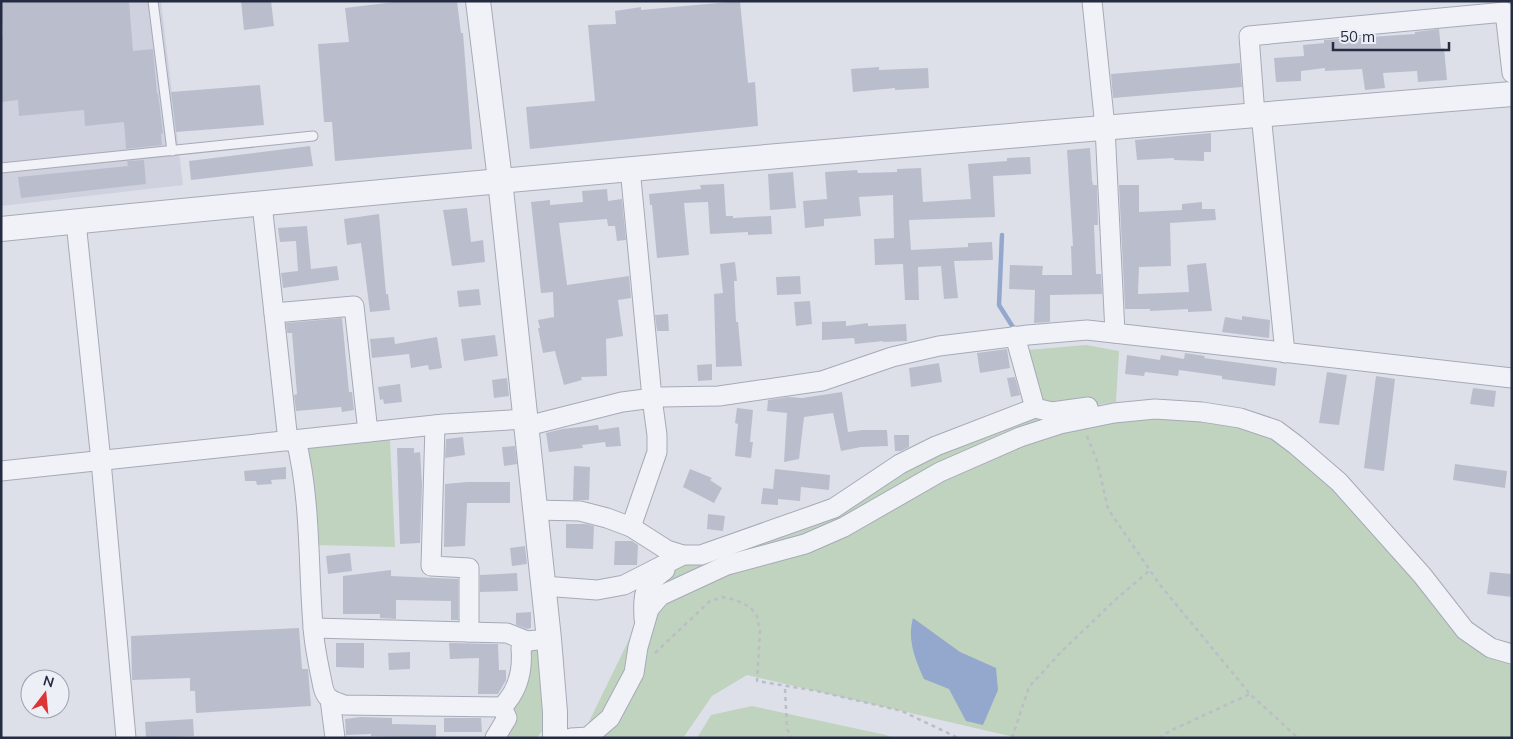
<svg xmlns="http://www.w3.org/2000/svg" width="1513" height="739" viewBox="0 0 1513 739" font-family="Mulish,sans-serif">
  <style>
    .built { fill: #cfd2de }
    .green { fill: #c0d3be }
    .water { fill: #94a7cd }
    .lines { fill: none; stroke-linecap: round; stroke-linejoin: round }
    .stream { stroke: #94a7cd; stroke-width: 4.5 }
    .building { fill: #babecc }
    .service-casing { stroke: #a6aab7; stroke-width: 11 }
    .minor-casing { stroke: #a6aab7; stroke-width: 21 }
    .tertiary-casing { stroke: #a6aab7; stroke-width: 26 }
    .path { stroke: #bbbec8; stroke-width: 2.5; stroke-dasharray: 4 4; stroke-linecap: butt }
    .service { stroke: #f0f2f7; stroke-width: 9 }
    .minor { stroke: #f0f2f7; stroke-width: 19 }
    .tertiary { stroke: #f0f2f7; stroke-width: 24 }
  </style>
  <rect width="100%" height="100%" fill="#dde0e9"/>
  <path class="built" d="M1 1H161L183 185 1 206Z"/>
  <g class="green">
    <path d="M1086 345 1119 351 1116 402 1084 407 1155 409 1283 436 1491 648 1512 650V738H1018L747 675 712 696 683 738H581L662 572 748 539 1035 408 1027 350Z"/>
    <path d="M390 440 395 547 315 545 306 446Z"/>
    <path d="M524 644 543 647 545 727 537 738H495Z"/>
    <path d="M752 706 886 735 892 738H697L711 715Z"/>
  </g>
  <path class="water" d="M913 618 960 652 996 668 998 690 983 725 966 721 949 689 924 679C915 659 907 639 913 618Z"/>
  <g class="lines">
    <path class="stream" d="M1002 235 999 305 1016 332"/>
  </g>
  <g class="building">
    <path d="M1 1H129L133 51 153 49 157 94 158 93 163 133 161 134 162 145 126 149 124 122 85 126 84 110 19 116 18 100 1 102V36H3Z"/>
    <path d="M241 1H271L274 26 244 30Z"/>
    <path d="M402 1H457L461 33H463L472 149 335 161 332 122H324L318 44 349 42 345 8Z"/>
    <path d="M740 1 748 83 755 82 758 126 530 149 526 107 595 101 588 25 616 24 615 11 641 7V10Z"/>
    <path d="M1439 29 1441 49 1444 48 1447 80 1418 82 1417 71 1383 73 1385 88 1365 90 1362 69 1325 71V68L1301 71V81L1276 82 1274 58 1304 56 1303 45 1324 43V40L1415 34V32Z"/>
    <path d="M1240 63 1242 87 1113 98 1111 74Z"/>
    <path d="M879 67V70L928 68 929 88 895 90V88L853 92 851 69Z"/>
    <path d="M260 85 264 125 176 132 171 92Z"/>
    <path d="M1211 133V152H1204V161L1174 160V158L1137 160 1135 140Z"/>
    <path d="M310 146 313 166 191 180 189 161Z"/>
    <path d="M1090 148 1092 180 1093 185H1097L1098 225H1094L1096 274H1101L1102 294 1050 295V322L1034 323 1035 290 1009 289 1010 265 1043 266 1042 275H1072L1071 246H1073L1067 150Z"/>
    <path d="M1030 157 1031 174 993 176 995 217 909 220 911 250 968 247V243L992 242 993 260 954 261 958 298 944 299 941 266 918 267 919 300H905L903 264 875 265 874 239 894 238 893 195 859 197 861 216 824 219V226L805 228 803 201 827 199 825 172 857 170 858 173 897 172V169L921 168 923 202 971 199 968 164 1007 161V158Z"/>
    <path d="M144 160 146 184 21 198 18 177 128 166 127 161Z"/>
    <path d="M793 172 796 208 770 210 768 174Z"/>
    <path d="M724 184 726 216H733V218L771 216 772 234 748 235V232L710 234 708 202 684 203 689 255 657 258 652 205H650L649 194 701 189 700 185Z"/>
    <path d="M1119 185H1139V212L1182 210V204L1202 202V209H1215L1216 220 1170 223 1171 266 1139 267 1138 294 1189 292 1187 265 1206 263 1212 311 1188 312V309L1150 311V309H1125Z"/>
    <path d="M607 189 608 201 622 199 626 240 617 241 615 226H608L607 219 559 223 567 285 629 276 631 298 618 300 623 336 606 339 607 376 581 377 582 380 564 385 555 351 543 353 538 328H540L538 320 554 317 553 292 541 293 531 202 550 200V205L583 202 582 191Z"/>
    <path d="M467 208 471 242 483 240 485 262 452 266 443 210Z"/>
    <path d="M379 214 386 294H388L390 310 370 312 361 243 347 245 344 219Z"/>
    <path d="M307 226 311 269 337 266 339 280 283 288 281 273 298 271 296 241 280 242 278 228Z"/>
    <path d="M735 262 737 281H734L736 322H738L742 366 716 367 714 294 723 293 720 264Z"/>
    <path d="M800 276 801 294 777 295 776 277Z"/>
    <path d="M479 289 481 305 459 307 457 291Z"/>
    <path d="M810 301 812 324 796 326 794 302Z"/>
    <path d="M668 314 669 331H657L655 315Z"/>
    <path d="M1242 316 1270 320 1269 338 1222 332 1225 317 1242 320Z"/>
    <path d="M342 318 349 392H352L354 410 342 412 341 407 296 411 294 395 297 394 292 333H287L286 323Z"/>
    <path d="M846 321V326L868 323V326L906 324 907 341 883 342V341L855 344 854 338 822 340V322Z"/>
    <path d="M495 335 498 356 464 361 461 339Z"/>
    <path d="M394 337 395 344 437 337 442 368 429 370 428 365 411 368 409 354 372 358 370 339Z"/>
    <path d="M1007 349 1010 368 980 373 977 353Z"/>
    <path d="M1185 353 1205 356 1204 358 1277 368 1275 386 1222 379V376L1179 370 1178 376 1145 372 1144 376 1125 374 1127 355 1160 360 1161 355 1184 359Z"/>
    <path d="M939 363 942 382 911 387 909 368Z"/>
    <path d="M712 364V380L698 381 697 365Z"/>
    <path d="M1327 372 1347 375 1339 425 1319 423Z"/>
    <path d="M1376 376 1395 379 1384 471 1364 468Z"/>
    <path d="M1015 377 1020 395 1011 397 1007 378Z"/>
    <path d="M507 378 509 396 494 398 492 380Z"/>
    <path d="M400 384 402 402 384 404 383 399 380 400 378 387Z"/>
    <path d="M1473 388 1496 391 1494 407 1470 404Z"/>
    <path d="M842 392 848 432 862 430H887L888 446 861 447 841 451 833 413 804 417 799 459 784 462 787 413 767 411 768 400 788 397 802 398Z"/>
    <path d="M737 408 753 410 750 442H753L751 458 735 456 738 424 735 423Z"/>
    <path d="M598 425 599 430 619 427 621 446 606 447 605 442 582 445 583 448 549 452 546 433 562 429Z"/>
    <path d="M894 435H909V447L901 451H895Z"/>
    <path d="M463 437 465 455 445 458 446 439Z"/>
    <path d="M515 446 517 464 504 466 502 447Z"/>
    <path d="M397 448H414V453L420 452 422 485 420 543 400 544Z"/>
    <path d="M1455 464 1507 471 1505 488 1453 480Z"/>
    <path d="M574 466 590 467 589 500H573Z"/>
    <path d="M286 467V479L271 480 272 484 257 485 256 481H245L244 471Z"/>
    <path d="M690 469 712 478 710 480 722 488 714 503 683 487Z"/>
    <path d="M775 469 830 475 829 490 801 487 800 501 778 499V505L761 504 763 488 773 489Z"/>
    <path d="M467 482H510V503H467L465 546 444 547 445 484Z"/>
    <path d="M708 514 725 516 723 531 707 529Z"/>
    <path d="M566 524H586L594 526 593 549 566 548Z"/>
    <path d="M615 541H632L638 545 637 565H614Z"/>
    <path d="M525 546 527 564 512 566 510 548Z"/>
    <path d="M350 553 352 571 328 574 326 556Z"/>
    <path d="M391 570V576L458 579V620H451V601L396 600V619L380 618V614H343V576Z"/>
    <path d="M1490 572 1512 574V597L1487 594Z"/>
    <path d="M517 573 518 591 480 592V575Z"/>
    <path d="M531 612V628L527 629 516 625V613Z"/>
    <path d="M299 628 302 669H308L311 706 196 713 195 691H190V678L132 680 131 636Z"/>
    <path d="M336 643H364V668L336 667Z"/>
    <path d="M449 643 498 644 499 670H506V680L498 694H478L479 658 450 659Z"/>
    <path d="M410 652V669L389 670 388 653Z"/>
    <path d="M361 717 392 718V724L436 725V738L371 736V734L346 735 345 719Z"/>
    <path d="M444 718H481L482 732H444Z"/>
    <path d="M193 719 194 736 146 738 145 722Z"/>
  </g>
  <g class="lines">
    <g class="service-casing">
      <g id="service">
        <path d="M153 1 172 151"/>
        <path d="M1 168 313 136"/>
      </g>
    </g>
    <g class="minor-casing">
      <g id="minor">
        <path d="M1092 1 1105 127 1115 333"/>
        <path d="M1261 114 1285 353"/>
        <path d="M1255 115 1249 36 1505 12 1512 73"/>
        <path d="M630 168 652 398 657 435V452L631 527"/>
        <path d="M262 204 288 441"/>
        <path d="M76 222 101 461 126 738"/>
        <path d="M274 313 354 306 368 432"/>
        <path d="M1035 408 1052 412 1088 407"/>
        <path d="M435 425 431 566 469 568V632"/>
        <path d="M527 426 622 402 661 397 719 396 822 381 892 357 939 346 1028 335 1087 330 1512 378"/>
        <path d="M296 440C311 500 308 565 313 626 314 646 319 667 323 687 326 700 332 700 344 705L502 707C518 691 523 670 521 648L527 641 549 639"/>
        <path d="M1 471 444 424 526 419"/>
        <path d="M535 510 580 511 607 518 631 527 667 550 683 555H701L834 508 900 464 936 446 1035 408 1015 336"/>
        <path d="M543 586 597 590 624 585 683 555"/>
        <path d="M644 619C643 593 643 586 665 570"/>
        <path d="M313 628 507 633 527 641"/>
        <path d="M330 699 335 738"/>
        <path d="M495 738 507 718 502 707"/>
        <path d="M571 738 588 737 610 718 634 673 638 647 649 609 660 596 727 565 805 544 844 527 940 472 1020 437 1060 424 1114 413 1155 409 1202 412 1240 418 1276 430 1296 445 1339 482 1422 575 1465 630 1491 648 1512 654"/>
      </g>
    </g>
    <g class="tertiary-casing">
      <g id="tertiary">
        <path d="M478 1 500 180 549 639 555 712V738"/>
        <path d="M1 229C504 178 1008 135 1512 94"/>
      </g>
    </g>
    <g class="path">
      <path d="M1087 436 1097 461 1108 509 1160 585 1250 694 1298 738"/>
      <path d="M655 653 710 601 723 597 736 600 750 607 757 616 760 631 757 681 817 691 902 711 958 738"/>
      <path d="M785 689 787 729 792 738"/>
      <path d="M1012 738 1029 687 1062 651 1114 601 1150 570"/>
      <path d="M1159 738 1170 731 1250 694"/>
    </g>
    <use href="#service" class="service"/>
    <use href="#minor" class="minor"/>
    <use href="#tertiary" class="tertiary"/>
  </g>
  <rect width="1513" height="739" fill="none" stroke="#252b41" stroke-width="5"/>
  <g transform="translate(45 694) rotate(16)"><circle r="24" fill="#edeff6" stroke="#9da1ae"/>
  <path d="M0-4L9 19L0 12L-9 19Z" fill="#db3535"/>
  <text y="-8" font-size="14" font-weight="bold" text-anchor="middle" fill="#252b41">N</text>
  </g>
  <path d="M1333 42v8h116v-8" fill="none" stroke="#252b41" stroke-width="2.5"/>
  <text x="1340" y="42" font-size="15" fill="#252b41" stroke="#edeff6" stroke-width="4" paint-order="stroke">50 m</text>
</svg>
